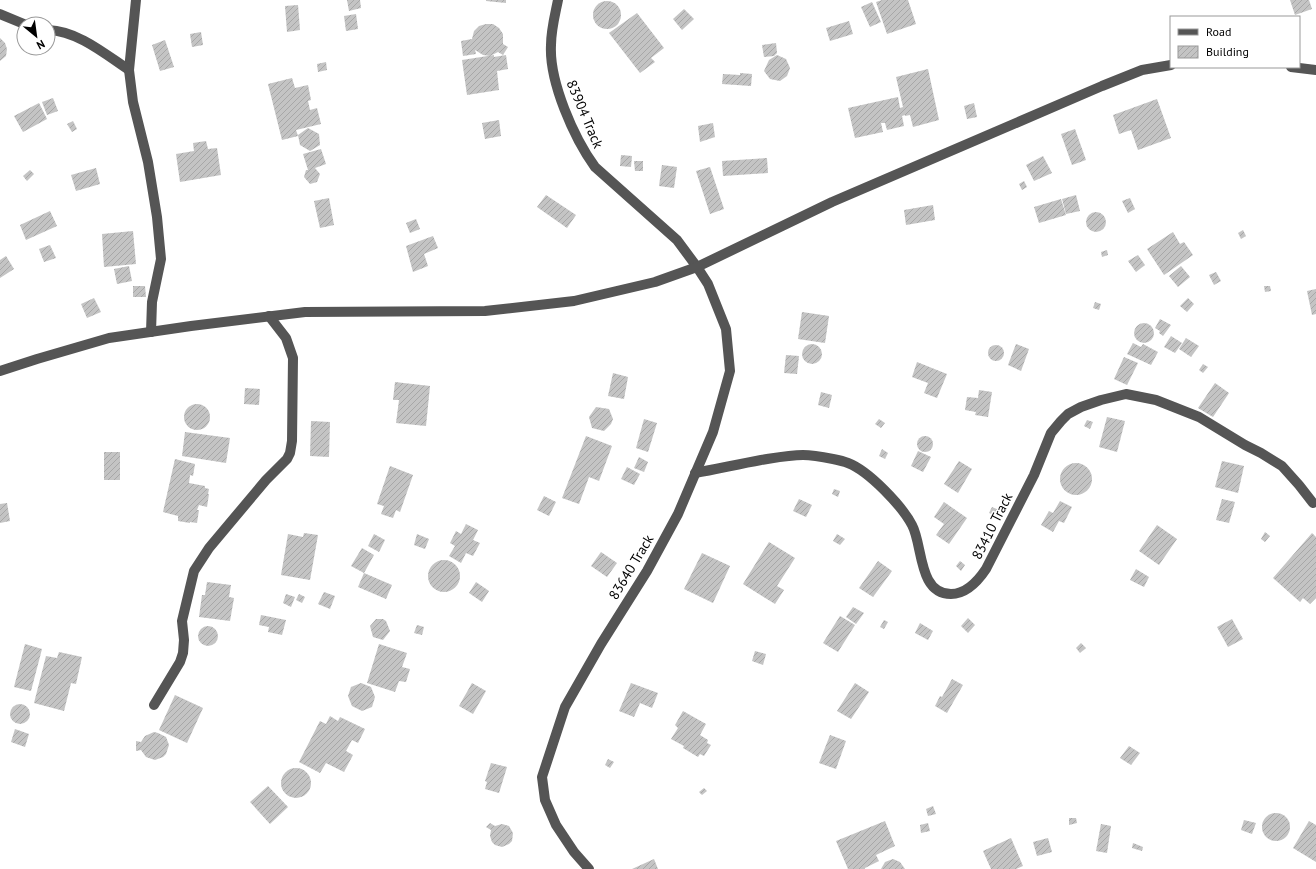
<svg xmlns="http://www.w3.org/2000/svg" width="1316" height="869" viewBox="0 0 1316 869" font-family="'PT Sans',sans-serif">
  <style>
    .building { fill: url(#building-hatch) }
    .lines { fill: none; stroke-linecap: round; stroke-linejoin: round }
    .minor { stroke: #555; stroke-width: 10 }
    .labels { text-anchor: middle; stroke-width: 3; stroke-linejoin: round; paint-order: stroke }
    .street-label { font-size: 14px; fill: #000; stroke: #fff }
  </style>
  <defs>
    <pattern id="building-hatch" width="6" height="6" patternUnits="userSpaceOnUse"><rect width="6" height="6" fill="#c4c4c4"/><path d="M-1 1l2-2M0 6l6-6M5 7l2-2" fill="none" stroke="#a7a7a7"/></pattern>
  </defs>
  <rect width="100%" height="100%" fill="#fff"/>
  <g class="building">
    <path d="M347 0H360L361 8 349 11Z"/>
    <path d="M486 0H506V3L486 1Z"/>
    <path d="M882 0H908L916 24 887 34 876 2Z"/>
    <path d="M1290 0H1309L1312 9 1295 15Z"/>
    <circle cx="607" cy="15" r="14"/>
    <path d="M872 2 881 22 870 27 861 7Z"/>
    <path d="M298 5 300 30 287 32 285 6Z"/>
    <path d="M684 9 694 19 682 30 673 19Z"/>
    <path d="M637 13 664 48 651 58 655 62 640 73 609 33Z"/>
    <path d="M356 14 358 29 346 31 344 16Z"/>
    <path d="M849 21 853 34 830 41 826 28Z"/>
    <path d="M486 24H493L499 28 503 34V44L508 47 503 55 498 52 490 56 483 55 475 50 476 54 463 56 461 41 472 39 474 31 479 26Z"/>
    <path d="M201 32 203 45 192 47 190 34Z"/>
    <path d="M0 38 5 43 7 49 6 56 0 61Z"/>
    <path d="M165 40 174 67 160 71 152 45Z"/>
    <path d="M776 43 777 53 774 56 764 57 762 45Z"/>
    <path d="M494 55V57L506 55 508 69 497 71 499 90 467 95 462 60Z"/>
    <path d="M777 55 786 59 790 68 787 76 780 81 770 79 764 71 769 60Z"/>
    <path d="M326 62 327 70 318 72 317 64Z"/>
    <path d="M928 69 939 120 913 127 910 115 905 116V115L902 116 904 126 887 130 885 123H881L883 132 855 138 848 108 898 97 900 108 903 107 896 77Z"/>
    <path d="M740 73 752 74 751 86 722 84 723 74 740 75Z"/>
    <path d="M292 78 295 88 308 85 311 100 308 101 310 110 317 108 321 124 296 130 298 136 282 140 268 84Z"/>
    <path d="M53 98 58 111 47 115 42 102Z"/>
    <path d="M1157 99 1171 138 1138 150 1131 130 1119 134 1113 115Z"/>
    <path d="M39 103 47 119 23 132 14 116Z"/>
    <path d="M974 103 977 117 967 119 964 106Z"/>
    <path d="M499 120 501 136 485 139 482 123Z"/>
    <path d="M73 121 77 129 72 132 67 124Z"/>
    <path d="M713 123 715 137 700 142 698 126Z"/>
    <path d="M308 128 319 134 320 145 310 151 300 145 298 135Z"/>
    <path d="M1075 129 1086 160 1072 165 1061 134Z"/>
    <path d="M206 141 208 149 217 148 221 175 180 182 176 154 194 151 193 143Z"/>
    <path d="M321 149 326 164 315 168 320 174 317 182 310 184 304 177 306 170H308L303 154Z"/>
    <path d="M621 155 632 156 631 167 620 166Z"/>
    <path d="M1043 156 1052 173 1034 181 1026 165Z"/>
    <path d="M767 158 768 173 723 176 722 161Z"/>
    <path d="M634 161H643V171H635Z"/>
    <path d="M662 165 677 167 674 188 659 186Z"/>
    <path d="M710 167 724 209 710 214 696 171Z"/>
    <path d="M96 168 100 184 76 191 71 175Z"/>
    <path d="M30 170 34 174 27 181 23 176Z"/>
    <path d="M1024 181 1027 187 1022 190 1019 184Z"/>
    <path d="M546 195 576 215 567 228 537 207Z"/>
    <path d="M1076 195 1080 211 1066 214 1062 199Z"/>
    <path d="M329 198 334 225 320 228 314 201Z"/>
    <path d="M1130 198 1135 209 1128 213 1122 201Z"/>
    <path d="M1061 199 1066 215 1039 223 1034 207Z"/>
    <path d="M933 205 935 220 906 225 904 210Z"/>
    <path d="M50 211 57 226 26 240 20 225Z"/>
    <circle cx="1096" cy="222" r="10"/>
    <path d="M416 219 420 229 410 233 406 223Z"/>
    <path d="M1243 230 1246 236 1241 239 1238 233Z"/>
    <path d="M133 231 136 264 104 267 102 234Z"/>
    <path d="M1173 232 1180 244 1184 242 1193 255 1164 275 1147 249Z"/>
    <path d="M433 236 438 248 424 254 428 266 413 272 406 246Z"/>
    <path d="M50 245 56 258 44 262 39 249Z"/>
    <path d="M1107 250 1108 255 1102 257 1101 252Z"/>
    <path d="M1138 255 1145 265 1136 272 1128 261Z"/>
    <path d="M6 256 14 269 0 278V260Z"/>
    <path d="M129 266 132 281 117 284 114 269Z"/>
    <path d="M1181 266 1190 277 1178 287 1169 276Z"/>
    <path d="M1216 272 1221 281 1214 285 1209 275Z"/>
    <path d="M133 286H145L146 297H133Z"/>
    <path d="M1264 286H1270L1271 291 1265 292Z"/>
    <path d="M1316 289V314L1312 315 1307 291Z"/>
    <path d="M94 298 101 312 87 318 81 304Z"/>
    <path d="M1188 298 1194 304 1187 312 1180 306Z"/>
    <path d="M1095 302 1101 304 1099 310 1093 308Z"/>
    <path d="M802 312 829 316 825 343 798 339Z"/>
    <path d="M1160 319 1171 325 1163 336 1159 333 1160 331 1155 328Z"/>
    <circle cx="1144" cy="333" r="10"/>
    <path d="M1171 336 1182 343 1175 353 1164 347Z"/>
    <path d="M1186 338 1199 346 1191 357 1179 349Z"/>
    <path d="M1133 343 1141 347 1143 344 1158 352 1151 365 1127 354Z"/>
    <circle cx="812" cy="354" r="10"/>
    <path d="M1016 344 1029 349 1021 371 1008 365Z"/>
    <circle cx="996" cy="353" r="8"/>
    <path d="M786 355 799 356 797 374 784 373Z"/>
    <path d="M1124 357 1138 363 1127 385 1114 379Z"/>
    <path d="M917 362 947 374 937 398 924 393 928 383 912 377Z"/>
    <path d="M1203 364 1208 367 1203 373 1199 370Z"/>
    <path d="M613 373 628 377 624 399 608 396Z"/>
    <path d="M395 382 430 386 426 426 396 423 399 400H393Z"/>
    <path d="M1215 383 1229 393 1213 417 1198 408Z"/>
    <path d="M245 388 260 389 259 405 244 404Z"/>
    <path d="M979 390 992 392 988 417 975 415 976 412 965 410 967 397 978 398Z"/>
    <path d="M821 392 832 395 829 408 818 405Z"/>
    <circle cx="197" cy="417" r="13"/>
    <path d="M596 407 609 409 613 419 611 424 604 431 592 428 589 417Z"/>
    <path d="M1107 417 1125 421 1117 452 1099 447Z"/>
    <path d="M644 419 657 423 648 452 636 448Z"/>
    <path d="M879 419 885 423 881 428 875 424Z"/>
    <path d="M1087 420 1093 422 1090 429 1084 426Z"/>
    <path d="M311 421 330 422 329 457 310 456Z"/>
    <path d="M185 432 230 438 226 463 182 456Z"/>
    <path d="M586 436 612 446 599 481 589 477 579 504 562 498Z"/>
    <circle cx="925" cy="444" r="8"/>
    <path d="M882 449 888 453 885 459 879 456Z"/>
    <path d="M918 451 931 457 923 472 911 466Z"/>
    <rect x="104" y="452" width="16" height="28"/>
    <path d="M639 457 648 462 644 472 634 468Z"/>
    <path d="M175 459 195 464 193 476 190 475 189 483 205 486V488L209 489 208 494H209L207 507 199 505 197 510H199L197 523 190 522V523L178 521V516L163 512Z"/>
    <path d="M959 461 972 469 958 493 944 484Z"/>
    <path d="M1222 461 1244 466 1238 493 1215 487Z"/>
    <circle cx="1076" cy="479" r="16"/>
    <path d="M390 466 413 475 400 512 396 510 393 518 381 514 384 506 377 504Z"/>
    <path d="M627 467 640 474 634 485 621 479Z"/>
    <path d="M834 489 840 491 838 497 832 494Z"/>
    <path d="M544 496 556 502 549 516 537 510Z"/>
    <path d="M799 499 812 505 806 517 793 511Z"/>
    <path d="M1222 499 1235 502 1229 523 1216 520Z"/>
    <path d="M1060 501 1072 507 1064 523 1059 521 1053 532 1041 525 1049 511 1053 513Z"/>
    <path d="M944 502 967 518 949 544 936 535 944 524 934 517Z"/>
    <path d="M7 503 10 521 0 523V504Z"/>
    <path d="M992 507 999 510 996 516 989 513Z"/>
    <path d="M466 524 478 530 473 540 480 543 473 556 466 553 461 563 449 556 455 546 450 543 456 531 461 534Z"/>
    <path d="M1157 525 1177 539 1159 565 1139 551Z"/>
    <path d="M1265 532 1270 536 1265 542 1261 539Z"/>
    <path d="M304 533 318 535 310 580 281 575 288 534 303 537Z"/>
    <path d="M1312 533 1316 537V598L1310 604 1303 598 1300 602 1273 578Z"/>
    <path d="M374 534 385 540 379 552 368 546Z"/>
    <path d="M417 534 429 539 425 549 414 545Z"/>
    <path d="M837 534 845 539 840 545 833 541Z"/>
    <path d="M769 542 795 558 777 586 784 590 775 604 743 584Z"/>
    <path d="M362 548 374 555 364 573 351 566Z"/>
    <path d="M601 552 617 563 607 577 591 566Z"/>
    <path d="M702 553 730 566 713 603 684 589Z"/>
    <circle cx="444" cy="576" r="16"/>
    <path d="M878 561 892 571 873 597 859 588Z"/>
    <path d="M960 561 965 565 961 571 956 566Z"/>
    <path d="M1136 569 1149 577 1144 587 1130 580Z"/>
    <path d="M364 573 392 585 386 599 358 587Z"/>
    <path d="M207 582 231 585 229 597 234 598 230 621 199 617 202 595H205Z"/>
    <path d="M476 582 489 591 482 602 469 593Z"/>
    <path d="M324 592 335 596 330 609 318 604Z"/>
    <path d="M286 594 295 597 291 607 283 603Z"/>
    <path d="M299 594 305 597 302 603 296 600Z"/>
    <path d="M853 607 864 613 856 624 846 617Z"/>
    <path d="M261 615 286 620 282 635 268 632 269 627 259 625Z"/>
    <path d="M840 616 855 625 838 652 823 643Z"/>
    <path d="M968 618 975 625 968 633 961 626Z"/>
    <path d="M376 619H383L386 621 390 631 383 640 373 637 370 626Z"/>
    <path d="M1232 619 1243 639 1228 647 1217 627Z"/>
    <path d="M884 620 888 622 884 629 880 627Z"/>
    <path d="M920 623 933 631 928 640 915 633Z"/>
    <path d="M417 625 424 627 422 635 414 633Z"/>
    <circle cx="208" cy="636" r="10"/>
    <path d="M1081 643 1086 648 1080 653 1076 648Z"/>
    <path d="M25 644 42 649 31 691 14 687Z"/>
    <path d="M379 644 407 653 402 667 410 669 406 682 399 681 395 692 367 683Z"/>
    <path d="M755 651 766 654 763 665 752 661Z"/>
    <path d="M59 652 82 657 76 684 71 683 64 711 34 703 46 656 57 658Z"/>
    <path d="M952 679 963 685 947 713 935 706 940 696 942 697Z"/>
    <path d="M361 683 371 687 375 697 372 707 362 711 352 706 348 696 351 687Z"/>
    <path d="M472 683 486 691 473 714 459 706Z"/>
    <path d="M631 683 658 693 652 708 640 703 634 717 619 711Z"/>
    <path d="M855 683 869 692 851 719 837 711Z"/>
    <path d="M175 695 203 708 187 743 159 730Z"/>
    <circle cx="20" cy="714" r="10"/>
    <path d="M683 711 706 724 700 735 708 740 707 743 711 745 704 756 700 754 698 757 683 748 684 746 671 739 678 728 675 725Z"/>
    <path d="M330 716 338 721 340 717 365 729 358 743 352 740 346 751 353 755 344 772 326 763 320 773 299 762 320 721 326 724Z"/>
    <path d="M15 729 29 734 25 747 11 742Z"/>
    <path d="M154 732 158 733 166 737 169 745 166 754 163 757 155 760 146 757 141 750 136 751V741L141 742 145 736Z"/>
    <path d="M830 735 846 741 836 769 819 763Z"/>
    <path d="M1129 746 1140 753 1131 765 1120 758Z"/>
    <path d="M608 759 614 762 610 768 605 765Z"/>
    <path d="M491 763 507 767 499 793 485 789 487 782 485 781Z"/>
    <circle cx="296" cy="783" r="15"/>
    <path d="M268 786 288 807 270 824 250 802Z"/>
    <path d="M704 788 707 791 702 795 699 792Z"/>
    <path d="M933 806 936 814 928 816 926 809Z"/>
    <circle cx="1276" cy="827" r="14"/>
    <path d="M1069 818H1076L1077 823 1069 825Z"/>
    <path d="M1244 820 1256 823 1252 834 1241 830Z"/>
    <path d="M885 821 895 846 876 855 879 861 865 868V869H848L836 841Z"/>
    <path d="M1309 821 1316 825V862L1293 848Z"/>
    <path d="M490 823 495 826 502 824 509 826 513 833 512 841 509 844 502 847 495 845 492 842 490 836 491 830 486 827Z"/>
    <path d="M928 823 930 831 921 833 920 825Z"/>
    <path d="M1101 824 1111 826 1107 853 1096 851Z"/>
    <path d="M1011 838 1023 866 1016 869H991L983 851Z"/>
    <path d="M1048 838 1052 852 1037 856 1033 842Z"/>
    <path d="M1133 843 1143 847 1142 851 1132 848Z"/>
    <path d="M654 859 658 869H632Z"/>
    <path d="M893 859 900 862 905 869H881L885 862Z"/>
  </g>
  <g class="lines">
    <g class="minor">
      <path d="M136 0 129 70 133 102 148 162 157 217 161 259 152 302 151 332"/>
      <path d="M558 0C555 15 551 30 551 45 549 82 574 138 595 167L677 240 697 267 708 284 726 329 730 371 713 432 678 514 647 571 601 644 565 707 542 777 545 800 556 825 574 852 589 869"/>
      <path d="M0 14 24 24"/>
      <path d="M48 30C78 31 105 54 129 70"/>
      <path d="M1291 67 1316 70"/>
      <path d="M0 371 37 359 109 338 191 326 305 312 485 311 574 301 655 282 697 267 832 202 1102 86 1142 70 1171 65"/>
      <path d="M695 473C717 469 739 464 761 460 774 458 789 455 803 455 813 455 823 457 833 459 838 460 843 461 848 463 869 471 902 506 912 525 923 545 918 594 951 594 967 594 978 581 986 569L1034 475 1051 433 1061 421 1068 414 1081 407 1101 400 1126 394 1156 400 1199 417 1245 445 1261 453 1282 466 1299 485 1313 503"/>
      <path d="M154 705 180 662 183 653 184 640 182 621 194 571 209 548 266 480 287 459 290 453 292 441 293 358 286 338 269 316"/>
    </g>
  </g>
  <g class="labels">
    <g class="street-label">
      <text transform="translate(585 114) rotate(67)" y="5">83904 Track</text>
      <text transform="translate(992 526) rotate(-63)" y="5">83410 Track</text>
      <text transform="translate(631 567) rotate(-59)" y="5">83640 Track</text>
    </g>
  </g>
  <rect x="1170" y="16" width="130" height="52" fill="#ffffff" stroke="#999999"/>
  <rect x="1178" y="29" width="20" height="6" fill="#555555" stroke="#999999"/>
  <text x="1206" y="36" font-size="12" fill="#000000">Road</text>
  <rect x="1178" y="46" width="20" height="12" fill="url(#building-hatch)" stroke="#999999"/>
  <text x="1206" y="56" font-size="12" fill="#000000">Building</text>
  <g transform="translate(36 36) rotate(151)"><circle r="19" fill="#ffffff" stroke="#999999"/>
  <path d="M0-3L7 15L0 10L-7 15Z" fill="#000000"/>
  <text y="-6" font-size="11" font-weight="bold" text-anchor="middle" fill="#000000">N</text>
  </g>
</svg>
